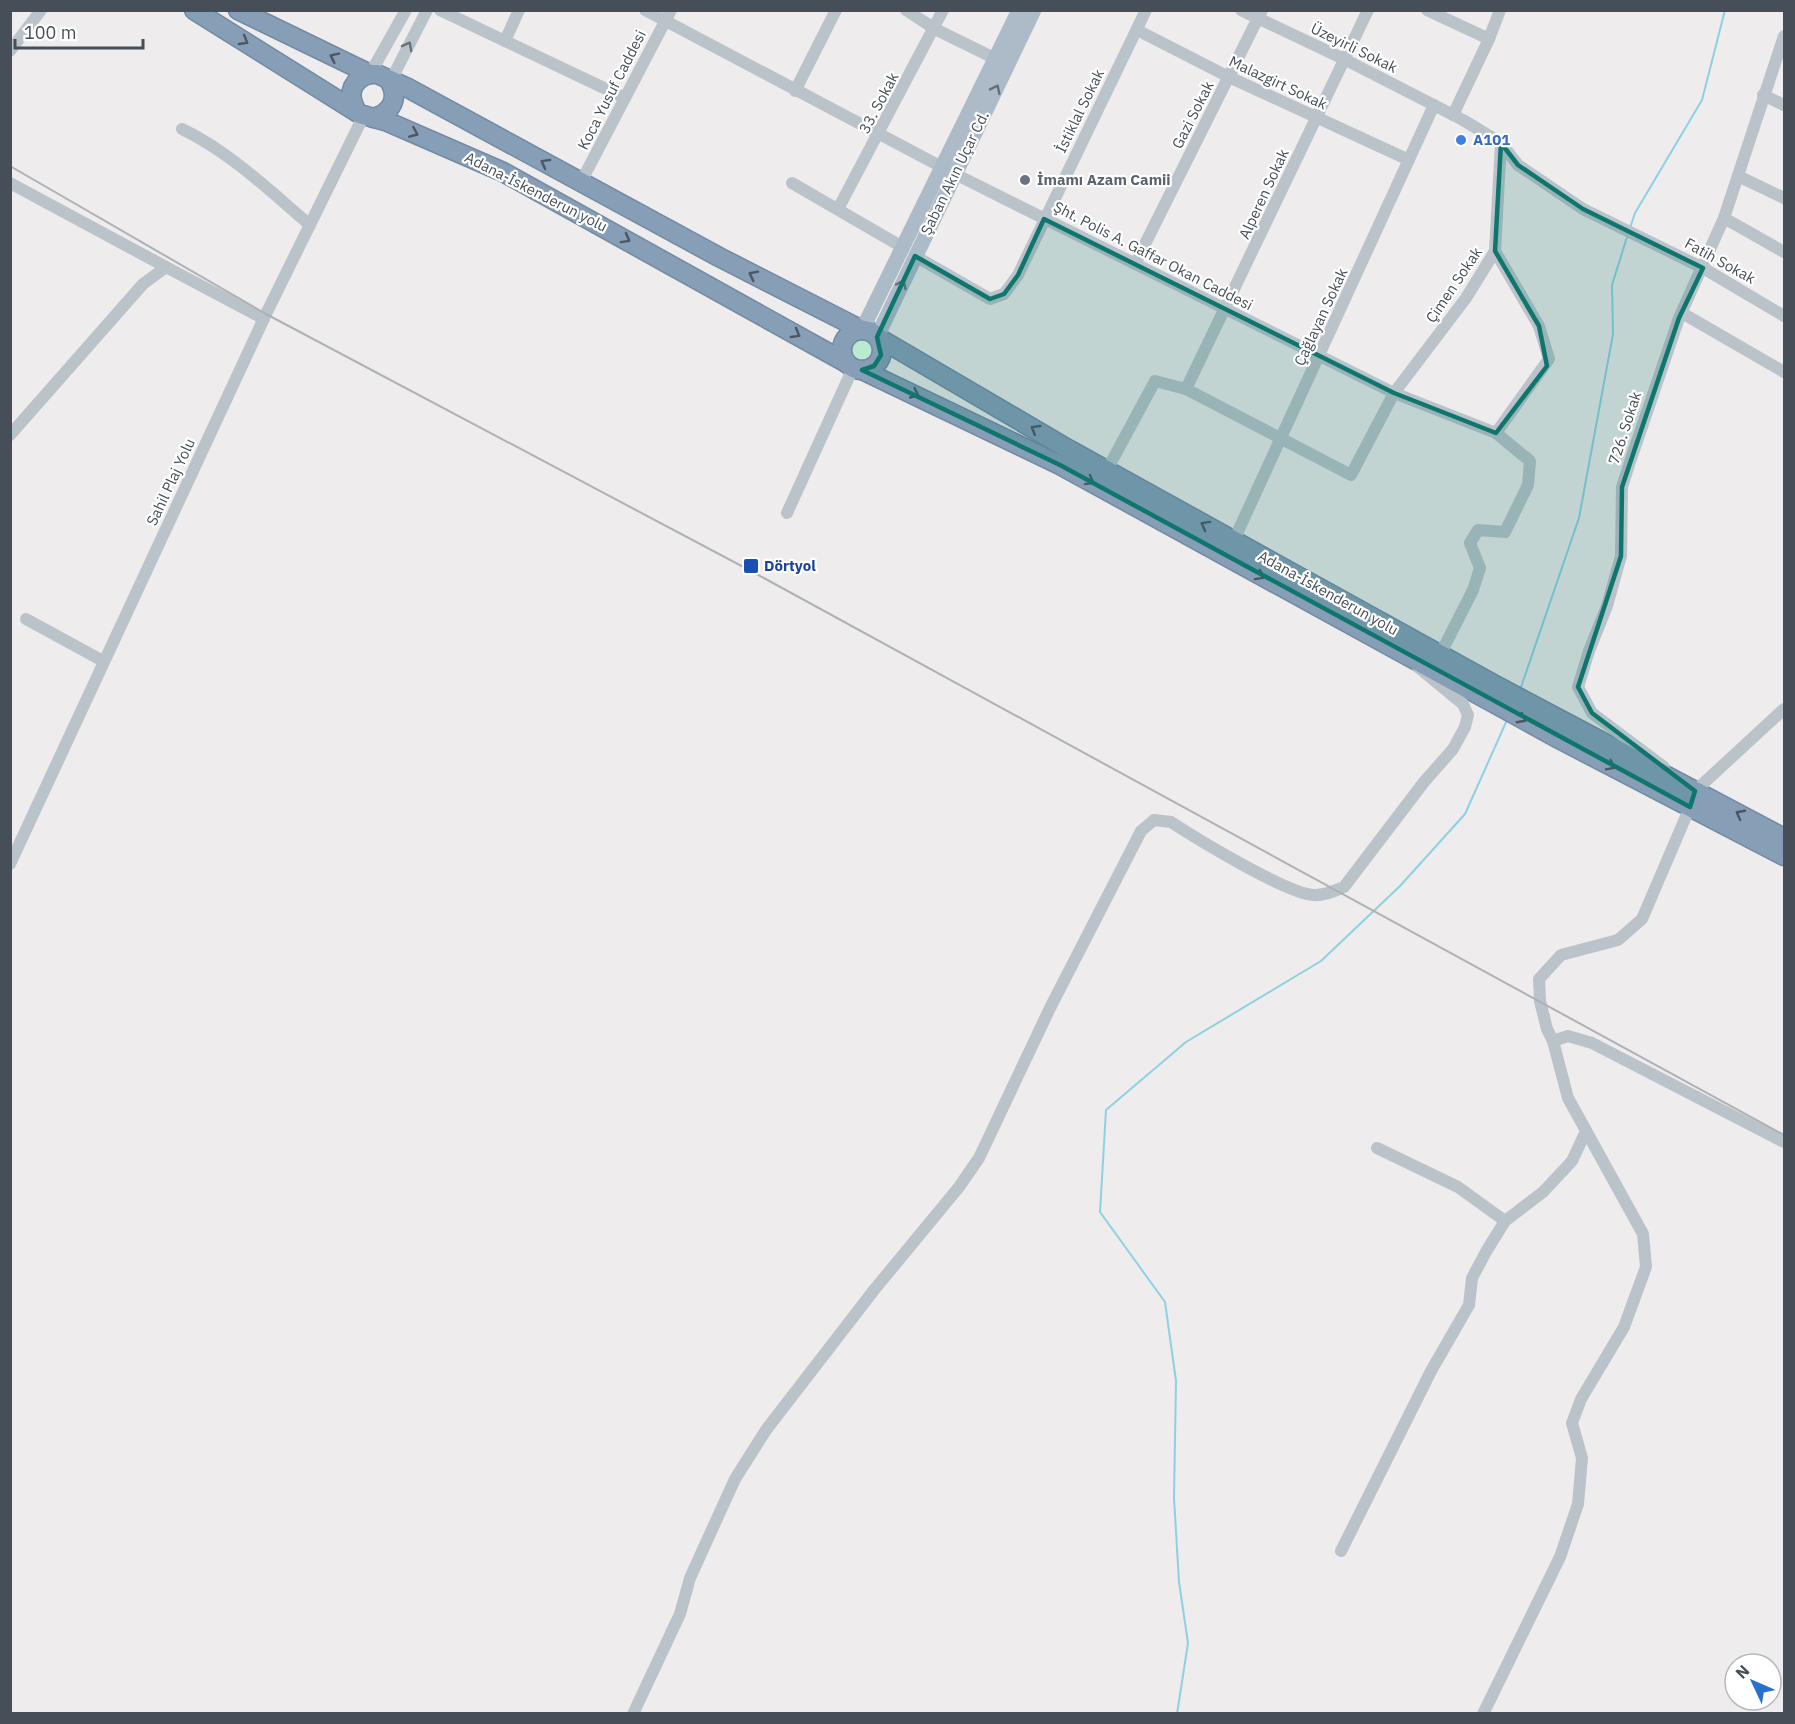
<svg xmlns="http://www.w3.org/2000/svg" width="1795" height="1724" viewBox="0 0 1795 1724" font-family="'IBM Plex Sans',sans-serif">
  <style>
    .green { fill: #bceace }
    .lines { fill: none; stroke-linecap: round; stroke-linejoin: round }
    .stream { stroke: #8dd1e3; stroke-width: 2 }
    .highway-casing { stroke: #728aa3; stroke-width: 21 }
    .minor { stroke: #bbc3ca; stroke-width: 12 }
    .major { stroke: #adbbc9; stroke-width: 15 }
    .highway { stroke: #879eb7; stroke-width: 18 }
    .rail { stroke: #aeb1b6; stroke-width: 2 }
    .oneway { stroke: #4c5761 }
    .oneway2 { stroke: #69727a }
    .oneway3 { stroke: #656f79 }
    .marked { fill: #0f766e; fill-opacity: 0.2; stroke: #0f766e; stroke-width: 4.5; stroke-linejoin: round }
    .shop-dot { fill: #3f7fe0; stroke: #fff; stroke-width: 2 }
    .worship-dot { fill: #6b7280; stroke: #fff; stroke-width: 2 }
    .transit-dot { fill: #1a4fb4; stroke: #fff; stroke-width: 2 }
    .labels { text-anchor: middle; stroke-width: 4.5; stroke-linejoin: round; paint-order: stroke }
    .street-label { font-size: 15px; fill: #464f57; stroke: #fff }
    .shop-label { font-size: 15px; font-weight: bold; fill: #366cbe; stroke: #fff; text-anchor: start }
    .worship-label { font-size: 15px; font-weight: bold; fill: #5b616d; stroke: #fff; text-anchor: start }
    .transit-label { font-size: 15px; font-weight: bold; fill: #164399; stroke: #fff; text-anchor: start }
  </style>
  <rect width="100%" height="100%" fill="#eeecec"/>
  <circle class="green" cx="864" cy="349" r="12"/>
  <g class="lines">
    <g class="stream">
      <path d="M1630 228 1635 213 1702 100 1725 10"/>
      <path d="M1520 690 1579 518 1613 334 1612 285 1627 237"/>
      <path d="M1177 1714 1188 1643 1179 1582 1174 1498 1176 1381 1165 1302 1100 1212 1106 1110 1186 1042 1321 961 1400 886 1465 814 1507 720"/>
    </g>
    <g class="highway-casing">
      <g id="highway">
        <path d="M194 10 360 114 388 122 503 172 845 362"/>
        <path d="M238 10 370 74H377L406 87 719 257 862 330"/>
        <path d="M355 108C347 92 353 79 370 74"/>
        <path d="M373 118C392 113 399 98 390 82"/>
        <circle cx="862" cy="350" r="20"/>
        <path d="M877 337 1068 449 1495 685 1784 838"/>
        <path d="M862 370 1060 465 1559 739 1784 856"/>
      </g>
    </g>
    <g class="minor">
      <path d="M440 10 625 98"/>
      <path d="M645 10 955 174 1394 393 1496 433 1549 359 1539 326 1495 251"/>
      <path d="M906 10 935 29 996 59"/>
      <path d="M1241 10 1344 59 1463 120 1501 143 1518 165 1583 209 1703 268 1784 316"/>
      <path d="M1427 10 1489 39 1500 10"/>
      <path d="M1137 30 1229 77 1409 160"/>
      <path d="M505 41 519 10"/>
      <path d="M10 51 41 10"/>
      <path d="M370 74 406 10"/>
      <path d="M390 82 427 10"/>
      <path d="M795 91 836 10"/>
      <path d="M1763 95 1784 105"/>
      <path d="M1453 115 1489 39"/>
      <path d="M182 129C230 152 270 191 310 225"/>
      <path d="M1738 176 1784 198"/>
      <path d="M581 182 671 10"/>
      <path d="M10 183 166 267"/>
      <path d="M792 183 904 248"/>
      <path d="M838 209 943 10"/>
      <path d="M1724 218 1784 252"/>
      <path d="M915 256 990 299 1004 294 1018 275 1146 10"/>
      <path d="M1135 264 1262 10"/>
      <path d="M1682 313 1784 372"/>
      <path d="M1186 389 1368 10"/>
      <path d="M10 435 143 284 166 267 264 319"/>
      <path d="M1107 470 1155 381 1186 389 1351 475 1394 393 1466 298 1495 251 1501 143"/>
      <path d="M787 513 853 368"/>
      <path d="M1234 540 1434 105"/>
      <path d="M26 619 103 661"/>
      <path d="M1440 655 1473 590 1480 568 1470 543 1478 530 1505 532 1528 485 1530 461 1496 433"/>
      <path d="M1664 767 1592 713 1578 687 1589 651 1607 606 1621 556 1622 487 1630 462 1679 318 1724 218 1784 36"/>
      <path d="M1690 787 1695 791 1784 709"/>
      <path d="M10 864 266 314 364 115"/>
      <path d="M1553 1041 1568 1036 1592 1043 1784 1142"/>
      <path d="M1377 1148 1458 1187 1505 1221"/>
      <path d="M1341 1551 1431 1371 1469 1305 1472 1278 1487 1250 1505 1221 1543 1192 1572 1161 1586 1131"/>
      <path d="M633 1714 680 1614 690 1578 735 1479 766 1430 874 1290 959 1187 979 1158 1050 1008 1141 831 1154 820 1171 822C1197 839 1286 893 1313 895 1324 896 1334 891 1344 887L1424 782 1453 749 1465 727 1468 715 1463 704 1418 667"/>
      <path d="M1483 1714 1560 1557 1578 1504 1582 1458 1572 1423 1581 1399 1624 1327 1646 1267 1643 1234 1568 1098 1553 1041 1547 1029 1540 1001 1539 979 1561 955 1618 940 1642 919 1690 807"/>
    </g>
    <g class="major">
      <path d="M862 330 1019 10"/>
      <path d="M877 337 1034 10"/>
    </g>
    <use href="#highway" class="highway"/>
    <path class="rail" d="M10 166 266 314 751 571 1784 1135"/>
  </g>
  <defs><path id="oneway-chevron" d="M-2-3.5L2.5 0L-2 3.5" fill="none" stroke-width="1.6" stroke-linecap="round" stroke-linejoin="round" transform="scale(1.5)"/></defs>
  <g class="oneway">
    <use href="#oneway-chevron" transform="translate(244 41) rotate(31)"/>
    <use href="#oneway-chevron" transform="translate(334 57) rotate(-154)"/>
    <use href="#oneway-chevron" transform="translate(414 133) rotate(23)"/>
    <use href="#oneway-chevron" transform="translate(545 163) rotate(-151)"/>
    <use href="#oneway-chevron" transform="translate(626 239) rotate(29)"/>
    <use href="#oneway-chevron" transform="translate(753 275) rotate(-153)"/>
    <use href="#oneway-chevron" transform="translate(796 334) rotate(30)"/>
    <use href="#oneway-chevron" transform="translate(915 394) rotate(25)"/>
    <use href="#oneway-chevron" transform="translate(1035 429) rotate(-149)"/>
    <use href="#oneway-chevron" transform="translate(1090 481) rotate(29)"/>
    <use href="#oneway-chevron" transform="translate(1205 525) rotate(-151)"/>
    <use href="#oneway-chevron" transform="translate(1260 576) rotate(29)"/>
    <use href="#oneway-chevron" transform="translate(1522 719) rotate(28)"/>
    <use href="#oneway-chevron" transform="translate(1611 766) rotate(27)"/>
    <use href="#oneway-chevron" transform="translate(1740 814) rotate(-152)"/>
  </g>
  <use class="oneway2" href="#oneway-chevron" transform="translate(408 46) rotate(-62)"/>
  <g class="oneway3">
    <use href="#oneway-chevron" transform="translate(996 89) rotate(-64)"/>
    <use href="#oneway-chevron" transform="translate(902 284) rotate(-65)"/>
  </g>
  <path class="marked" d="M1501 143 1518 165 1583 209 1703 268 1679 318 1622 487 1621 556 1578 687 1592 713 1695 791 1690 807 1060 465 862 370 874 366 881 355 877 337 915 256 990 299 1004 294 1018 275 1044 219 1394 393 1496 433 1547 366 1539 326 1495 251Z"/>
  <circle class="shop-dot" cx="1461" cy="140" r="6"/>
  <circle class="worship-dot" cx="1025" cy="180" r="6"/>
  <rect class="transit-dot" x="743" y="558" width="16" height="16" rx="3"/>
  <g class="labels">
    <g class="street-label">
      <text transform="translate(1354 48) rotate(26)" y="5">Üzeyirli Sokak</text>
      <text transform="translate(1278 83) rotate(25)" y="5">Malazgirt Sokak</text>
      <text transform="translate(612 90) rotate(-63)" y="5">Koca Yusuf Caddesi</text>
      <text transform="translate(879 103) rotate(-62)" y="5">33. Sokak</text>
      <text transform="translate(1080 111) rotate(-64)" y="5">İstiklal Sokak</text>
      <text transform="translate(1193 115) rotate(-63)" y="5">Gazi Sokak</text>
      <text transform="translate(955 173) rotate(-64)" y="5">Şaban Akın Uçar Cd.</text>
      <text transform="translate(536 192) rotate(27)" y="5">Adana-İskenderun yolu</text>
      <text transform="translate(1264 194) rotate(-65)" y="5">Alperen Sokak</text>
      <text transform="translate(1153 256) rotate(27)" y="5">Şht. Polis A. Gaffar Okan Caddesi</text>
      <text transform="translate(1720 261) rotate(29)" y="5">Fatih Sokak</text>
      <text transform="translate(1454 285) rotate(-56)" y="5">Çimen Sokak</text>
      <text transform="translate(1321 317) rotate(-65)" y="5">Çağlayan Sokak</text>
      <text transform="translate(1625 428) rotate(-72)" y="5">726. Sokak</text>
      <text transform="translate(171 482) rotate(-65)" y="5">Sahil Plaj Yolu</text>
      <text transform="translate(1328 593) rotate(29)" y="5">Adana-İskenderun yolu</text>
    </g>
    <g class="shop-label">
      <text x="1473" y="145">A101</text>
    </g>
    <g class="worship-label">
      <text x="1037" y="185">İmamı Azam Camii</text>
    </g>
    <g class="transit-label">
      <text x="764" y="571">Dörtyol</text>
    </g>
  </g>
  <rect width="1795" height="1724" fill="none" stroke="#464f57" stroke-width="24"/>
  <g transform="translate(1753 1682) rotate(314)"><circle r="28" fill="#ffffff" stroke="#b5b9bc" stroke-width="1.5"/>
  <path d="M0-4.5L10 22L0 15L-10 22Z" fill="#2770cd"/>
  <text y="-9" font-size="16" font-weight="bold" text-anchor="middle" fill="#464f57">N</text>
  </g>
  <path d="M15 39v9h128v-9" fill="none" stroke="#464f57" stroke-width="3"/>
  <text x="24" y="39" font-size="18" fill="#464f57" stroke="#ffffff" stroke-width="4.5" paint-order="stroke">100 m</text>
</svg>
